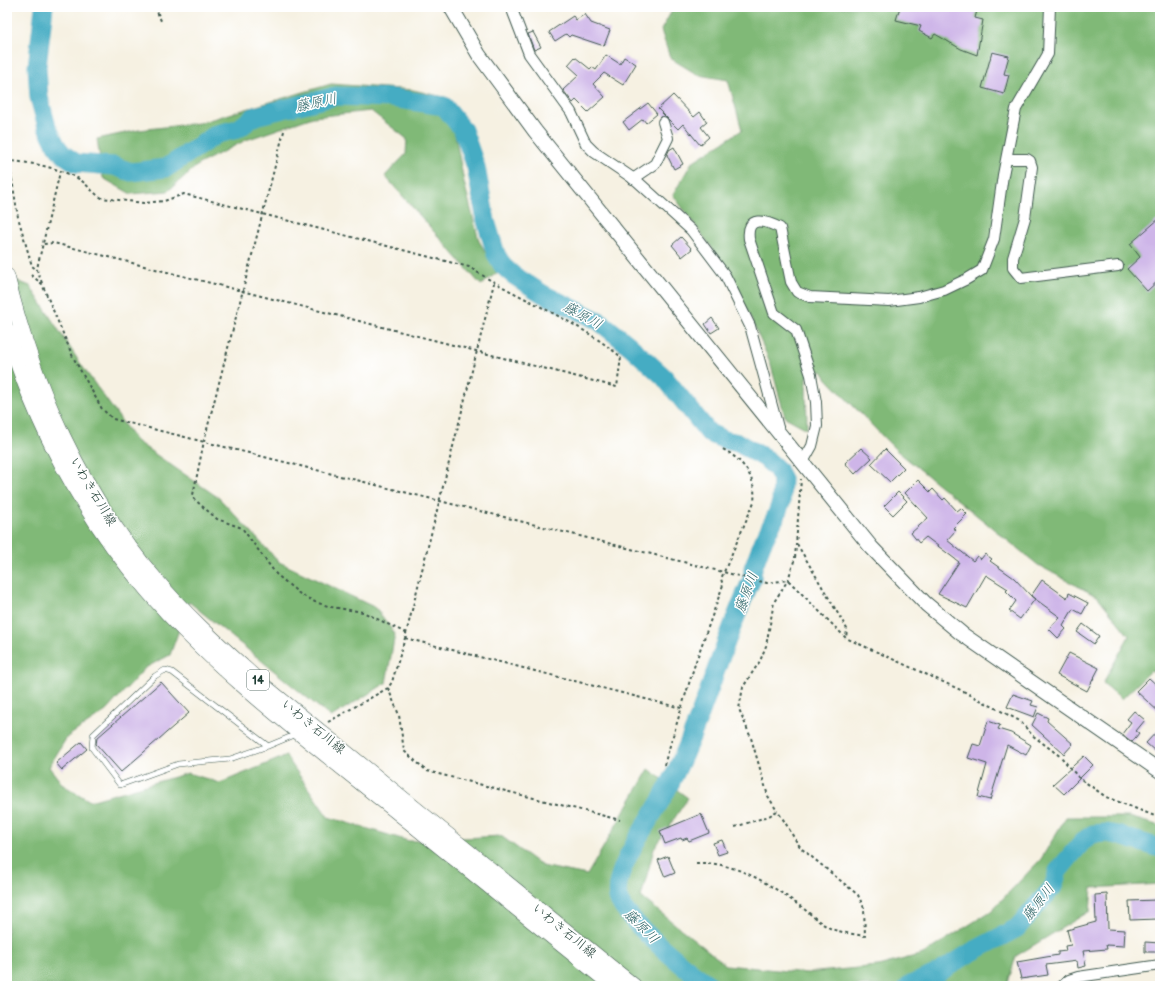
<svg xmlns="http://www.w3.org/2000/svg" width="1167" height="993" viewBox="0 0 1167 993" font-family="'Balsamiq Sans','Klee One',sans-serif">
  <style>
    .forest { fill: #80b977; stroke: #507b56 }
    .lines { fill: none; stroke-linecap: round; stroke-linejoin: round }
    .river { stroke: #44acc3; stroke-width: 19 }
    .building { fill: #ceb5e8 }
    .lane-casing { stroke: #3f584e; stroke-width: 6 }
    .street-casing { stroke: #3f584e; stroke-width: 12 }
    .secondary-casing { stroke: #3f584e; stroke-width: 16 }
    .primary-casing { stroke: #3f584e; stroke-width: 16 }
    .path { stroke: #3f584e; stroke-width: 2; stroke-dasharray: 3 3; stroke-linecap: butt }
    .lane { stroke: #fff; stroke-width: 5 }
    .street { stroke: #fff; stroke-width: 10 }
    .secondary { stroke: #fff; stroke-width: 14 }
    .primary { stroke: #fff; stroke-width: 15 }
    .labels { text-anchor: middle; stroke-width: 3; stroke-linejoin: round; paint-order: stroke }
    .shield { fill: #fff; stroke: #627771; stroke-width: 1 }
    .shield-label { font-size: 12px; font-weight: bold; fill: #1f3d34 }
    .street-label { font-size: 13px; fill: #1f3d34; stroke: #fff }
    .water-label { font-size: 14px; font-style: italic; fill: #2c6466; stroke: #fff }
  </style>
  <rect width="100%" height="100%" fill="#fff"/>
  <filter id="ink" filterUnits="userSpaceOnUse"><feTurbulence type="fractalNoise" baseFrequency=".025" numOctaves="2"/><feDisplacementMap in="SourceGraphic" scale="8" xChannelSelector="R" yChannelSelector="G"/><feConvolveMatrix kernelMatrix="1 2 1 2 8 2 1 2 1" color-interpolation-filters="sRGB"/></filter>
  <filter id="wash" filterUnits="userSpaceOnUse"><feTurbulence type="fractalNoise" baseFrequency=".012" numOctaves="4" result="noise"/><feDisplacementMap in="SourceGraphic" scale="16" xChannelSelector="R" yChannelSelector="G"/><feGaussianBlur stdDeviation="0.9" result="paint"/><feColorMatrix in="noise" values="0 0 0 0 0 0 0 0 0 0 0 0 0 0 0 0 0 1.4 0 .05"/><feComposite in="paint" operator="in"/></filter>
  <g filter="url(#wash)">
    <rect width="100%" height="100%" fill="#f6f1e2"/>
    <g class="forest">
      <path d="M674 7H1158L1160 11V677L1151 671 1122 699 1103 683 1129 636 1098 597 1038 565 896 450 827 379 822 371 806 377 807 429 785 417 770 362 731 274 673 195 692 162 742 130 728 80 698 75 670 58 661 30Z"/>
      <path d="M331 84 413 90 448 98 464 182 479 241 498 272 481 285 385 176 406 154 407 139 371 111 313 117 246 140 199 164 168 191 131 194 103 178 97 139 139 130 199 123Z"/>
      <path d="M7 277 30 286 82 366 136 441 219 498 279 562 376 608 395 634 386 683 331 717 189 602 170 655 145 668 106 711 67 737 49 767 63 785 90 801 188 773 220 783 286 756 328 817 409 841 501 836 542 866 587 875 649 769 688 798 654 849 641 897 726 965 807 973 878 966 923 954 991 911 1041 859 1066 817H1129L1160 826V884L1092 888 1090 911 1016 956 1007 986H7Z"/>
    </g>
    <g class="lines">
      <g class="river">
        <path d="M44 7 37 67 39 97 47 127 56 145 63 154 76 163 114 166 131 172 166 168 217 134 238 129 255 116 336 96 392 98 444 106 463 130 470 150 476 167 486 221 496 254 503 266 513 275 543 294 599 321 630 346 664 377 709 433 725 440 738 443 765 458 777 469 782 479 781 502 776 516 762 544 753 568 752 579C719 649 702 726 664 795 651 819 612 871 618 897 623 919 691 973 711 986"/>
        <path d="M908 986 938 973 970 953 1017 928 1053 887 1058 871 1082 842 1093 834 1106 833 1117 835 1160 848"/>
      </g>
    </g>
    <g id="blocks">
      <g class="building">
        <path d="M900 7H978L975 18 983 20 977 55 961 49 935 34 932 38 919 31 921 26 896 20Z"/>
        <path d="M585 14 591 23 610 30 604 46 571 35 569 37 566 34 555 41 549 32 573 16 576 20Z"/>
        <path d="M533 32 541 47 534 50 528 34Z"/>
        <path d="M992 52 1009 56 1004 74 1009 75 1004 94 982 88Z"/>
        <path d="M606 55 620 64 624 57 636 64 623 85 604 73 593 84 605 97 588 112 576 100 573 103 563 90 579 75 568 65 575 57 590 69 592 67 596 70Z"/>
        <path d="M673 95 694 117 700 112 707 122 701 127 709 137 700 145 683 124 678 129 658 109Z"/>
        <path d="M648 103 657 114 646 123 643 119 629 130 623 122Z"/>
        <path d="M674 147 683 164 674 169 667 155 669 150Z"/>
        <path d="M1160 218V279L1147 291 1127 269 1140 257 1130 244Z"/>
        <path d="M681 237 692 249 682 257 672 245Z"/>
        <path d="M712 318 719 328 711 333 705 324Z"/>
        <path d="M861 448 872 458 855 474 845 463Z"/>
        <path d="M885 449 904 468 890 482 871 464Z"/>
        <path d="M918 480 930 492 933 489 943 500 945 498 957 511 961 508 967 514 953 528 956 530 947 540 973 561 977 556 981 559 985 554 992 559 990 561 1014 578 1031 596 1042 580 1067 598 1069 593 1088 603 1082 614 1073 609 1063 626 1066 629 1058 638 1049 629 1060 617 1031 596 1035 599 1020 619 1009 611 1016 601 1006 591 1008 589 986 575 967 608 938 594 959 562 926 537 919 543 911 533 928 518 905 493Z"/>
        <path d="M898 492 907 501 893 515 884 506Z"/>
        <path d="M1083 624 1099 636 1094 644 1077 632Z"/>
        <path d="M1069 653 1099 668 1087 691 1057 675Z"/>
        <path d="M1149 678 1160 688V713L1136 691Z"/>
        <path d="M161 682 189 713 121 772 96 744 97 738Z"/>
        <path d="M1013 694 1033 701 1031 705 1038 707 1034 717 1007 707Z"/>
        <path d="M1134 711 1145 720 1136 731 1139 733 1132 742 1122 734 1131 722 1127 719Z"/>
        <path d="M1038 713 1048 718 1047 721 1073 744 1064 754 1032 725Z"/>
        <path d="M988 721 1000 725 998 729 1011 733 1031 745 1026 755 1007 745 990 800 978 797 987 764 968 758 973 744 980 746Z"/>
        <path d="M1160 728V747L1156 752 1146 743Z"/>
        <path d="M81 742 87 749 62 770 56 763Z"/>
        <path d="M1084 756 1093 765 1064 794 1053 784Z"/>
        <path d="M701 814 709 833 689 841 687 838 682 840 681 838 665 844 660 831Z"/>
        <path d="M722 840 727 852 718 855 713 843Z"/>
        <path d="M668 856 675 873 665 877 658 860Z"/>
        <path d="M1107 894 1108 929 1125 930 1124 946 1106 945 1107 949 1083 951 1086 966 1078 968 1077 961 1046 965 1048 975 1021 979 1017 962 1058 955V952L1066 951 1065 946 1071 945 1067 930 1096 922 1095 895Z"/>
        <path d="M1157 900 1158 919 1130 920 1129 901Z"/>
        <path d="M1145 942 1160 943V952H1145Z"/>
      </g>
    </g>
  </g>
  <g filter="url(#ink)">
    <use href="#blocks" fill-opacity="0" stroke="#3f584e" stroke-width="1"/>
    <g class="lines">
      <g class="lane-casing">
        <path id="lane" d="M268 746 172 672 165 670 155 676 93 735 92 748 120 785 178 764 230 759 268 746 297 734"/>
      </g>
      <g class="street-casing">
        <g id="street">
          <path d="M511 7 529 54 571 112 586 144 594 152 637 181 691 230 725 275 750 326 779 431"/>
          <path d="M1008 159H1027L1030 161 1032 167 1025 218 1013 258V268L1021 278 1118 266"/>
          <path d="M633 179 655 164 668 138 663 122"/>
          <path d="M803 462 812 446 817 426 816 402 811 375 796 330 774 313 749 239C746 215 765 220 780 228L791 282 797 292 810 297 889 301 919 297 944 290 967 279 982 270 994 239 1003 175 1016 109 1048 54 1050 7"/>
          <path d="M1062 986 1069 980 1078 977 1160 965"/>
        </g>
      </g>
      <g class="secondary-casing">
        <path id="secondary" d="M451 7 479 55 535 131 871 547 926 604 962 634 1160 771"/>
      </g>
      <g class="primary-casing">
        <g id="primary">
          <path d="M7 276C33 386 82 495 156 580 189 619 227 652 264 686L634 986"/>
          <path d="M7 330C34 423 84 517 147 590 212 666 293 728 371 791 452 856 532 921 613 986"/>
        </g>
      </g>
      <g class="path">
        <path d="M155 7 162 23"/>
        <path d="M284 131 204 441 193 495 194 499 217 519 242 528 276 574 300 594 315 602 331 607 363 612 406 633"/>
        <path d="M7 161C30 162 56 167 77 178 87 183 92 193 102 198L144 203 164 201 184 194 469 267C518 299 576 319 621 357L617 387 54 243 43 244"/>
        <path d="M9 161 18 217 32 266 37 270"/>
        <path d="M31 275 42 284 73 357 102 409 113 419 731 574 767 583 788 580 846 638 963 691 1020 721 1032 735 1061 757 1078 777 1106 797 1160 818"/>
        <path d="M42 283 37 270 38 264 60 172"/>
        <path d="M797 544 847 629 846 638"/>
        <path d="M405 638 681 708"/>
        <path d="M388 688 399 715 404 751 427 771 620 820"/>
        <path d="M328 722 388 688 392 682 405 638 494 283"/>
        <path d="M664 765 695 664 723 585 721 579 754 502C757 477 742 459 721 448"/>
        <path d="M735 827 769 816 777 811 768 796 751 738 739 709 743 687 760 661 766 646 774 602 788 580 795 558 801 479"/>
        <path d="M696 863C737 861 773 886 804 909 813 916 822 925 832 929 842 933 855 934 865 936L864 908 858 895 802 849C792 837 787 823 777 811"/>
      </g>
      <use href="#lane" class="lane"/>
      <use href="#street" class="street"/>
      <use href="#secondary" class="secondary"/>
      <use href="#primary" class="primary"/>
    </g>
  </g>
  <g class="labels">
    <rect class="shield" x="247" y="670" width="22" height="20" rx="3"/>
    <g class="shield-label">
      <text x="258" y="684">14</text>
    </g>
    <g class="street-label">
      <text transform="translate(94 491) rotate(59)" y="5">いわき石川線</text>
      <text transform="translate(314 726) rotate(39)" y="5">いわき石川線</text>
      <text transform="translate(565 930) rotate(39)" y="5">いわき石川線</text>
    </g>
    <g class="water-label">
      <text transform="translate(316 102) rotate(-12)" y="5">藤原川</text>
      <text transform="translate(583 315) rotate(29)" y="5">藤原川</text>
      <text transform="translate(746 592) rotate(-70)" y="5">藤原川</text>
      <text transform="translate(1038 902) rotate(-52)" y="5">藤原川</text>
      <text transform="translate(642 926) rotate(45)" y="5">藤原川</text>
    </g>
  </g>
  <rect width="1167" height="993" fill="none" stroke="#fff" stroke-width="24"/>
</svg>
